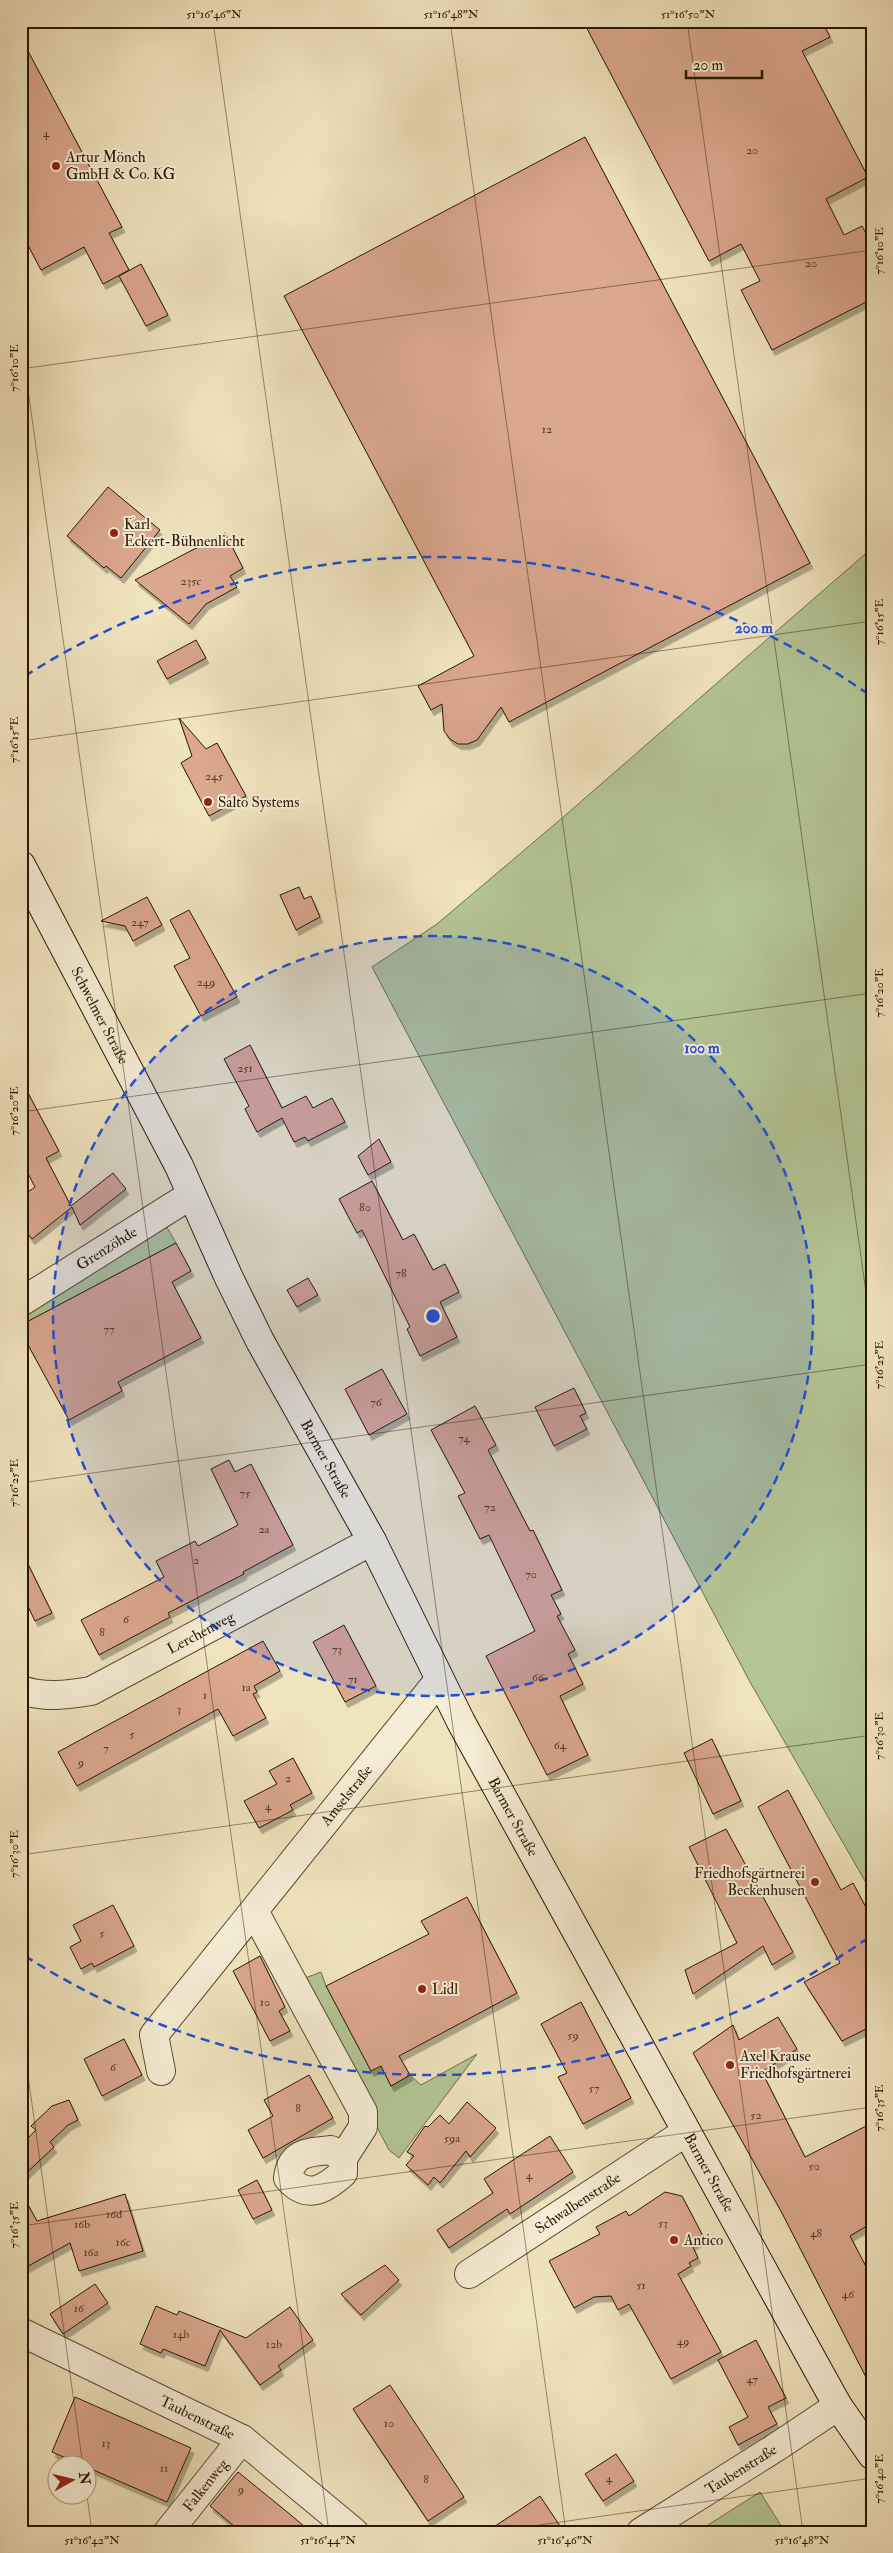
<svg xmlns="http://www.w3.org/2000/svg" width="893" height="2553" viewBox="0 0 893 2553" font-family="'IM FELL Double Pica',serif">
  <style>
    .green { fill: #b4c596; stroke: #6e6e4b }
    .building { fill: #dba78f; stroke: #291600; filter: url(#shadow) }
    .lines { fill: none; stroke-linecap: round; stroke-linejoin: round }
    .minor-casing { stroke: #5b4a30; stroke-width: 30 }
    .secondary-casing { stroke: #291600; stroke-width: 30 }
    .minor { stroke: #f5edd5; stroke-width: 28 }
    .secondary { stroke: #f5edd5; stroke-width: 28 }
    .ticks { fill: none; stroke: #291600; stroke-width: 1; stroke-opacity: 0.45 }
    .ring { fill: none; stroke: #1d4ed8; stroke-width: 2.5; stroke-dasharray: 9 6 }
    .poi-dot { fill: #8f2418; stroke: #f5edd5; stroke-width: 2 }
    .labels { text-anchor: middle; stroke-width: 4; stroke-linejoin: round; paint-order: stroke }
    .number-label { font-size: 12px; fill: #563a24 }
    .poi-label { font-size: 15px; fill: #291600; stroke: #f5edd5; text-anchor: start }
    .street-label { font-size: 15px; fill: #291600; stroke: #f5edd5 }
    .centre { fill: #1d4ed8; stroke: #f5edd5; stroke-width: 2.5 }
    .ring-label { font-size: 15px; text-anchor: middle; font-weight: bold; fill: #1d4ed8; stroke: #f5edd5; stroke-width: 4; stroke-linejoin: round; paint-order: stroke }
    .neatline { fill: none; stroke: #291600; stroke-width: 2 }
    .ticks-label { font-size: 12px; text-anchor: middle; fill: #291600 }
  </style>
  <defs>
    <filter id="shadow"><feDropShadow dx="3" dy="5.5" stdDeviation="0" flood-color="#0004"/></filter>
  </defs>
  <rect width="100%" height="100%" fill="#f0e4bf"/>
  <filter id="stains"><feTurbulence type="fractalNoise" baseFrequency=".004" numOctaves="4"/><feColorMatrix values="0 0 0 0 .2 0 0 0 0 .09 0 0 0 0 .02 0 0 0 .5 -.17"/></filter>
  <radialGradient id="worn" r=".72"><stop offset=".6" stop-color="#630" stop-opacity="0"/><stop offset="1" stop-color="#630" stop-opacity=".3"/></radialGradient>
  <g class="green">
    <path d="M872 548V1893L750 1682 372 967 437 924 561 819Z"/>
    <path d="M165 1224 176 1243 21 1325V1314Z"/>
    <path d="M321 1972 326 1986 381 2066 391 2086 410 2075 421 2085 477 2054 399 2158 389 2150 300 1980Z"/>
    <path d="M760 2492 785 2532H713L708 2525Z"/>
  </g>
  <g class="building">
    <path d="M583 21H822L830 37 802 51 868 177 826 199 844 235 862 226 872 245V299L772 350 741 290 760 281 741 244 709 261Z"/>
    <path d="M21 38 122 227 109 233 129 270 103 284 84 247 41 270 21 232Z"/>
    <path d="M585 137 810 563 509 722 501 707 477 740 468 744H458L450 739 444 731 442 704 431 710 418 686 474 656 284 296Z"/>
    <path d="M141 264 168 315 146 326 119 276Z"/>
    <path d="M108 487 160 530 121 578 106 566 104 568 67 536Z"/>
    <path d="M225 533 243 568 230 576 237 587 206 604 189 624 135 580Z"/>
    <path d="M196 640 206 658 167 679 157 661Z"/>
    <path d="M179 718 206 749 217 743 246 796 209 816 181 763 192 756Z"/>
    <path d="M299 887 304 899 311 896 320 917 296 930 280 895Z"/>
    <path d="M147 897 162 925 133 941 125 926 101 921Z"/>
    <path d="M189 910 237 997 201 1016 174 966 190 958 170 920Z"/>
    <path d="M250 1045 282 1108 306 1096 313 1108 332 1098 345 1122 308 1141 305 1137 294 1142 282 1118 257 1132 245 1109 249 1106 224 1059Z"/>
    <path d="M21 1080 59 1151 46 1158 71 1206 113 1173 126 1189 80 1225 72 1207 32 1239 21 1225V1197L35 1187 21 1160Z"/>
    <path d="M379 1139 391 1162 368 1175 358 1156Z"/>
    <path d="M372 1181 403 1240 414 1234 433 1270 445 1264 459 1292 440 1302 457 1337 420 1356 407 1329 410 1327 362 1230 357 1233 339 1199Z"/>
    <path d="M176 1243 191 1271 172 1282 201 1338 118 1382 122 1391 69 1420 21 1332V1325Z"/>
    <path d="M308 1278 318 1295 297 1307 287 1290Z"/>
    <path d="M382 1369 407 1414 369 1435 345 1389Z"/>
    <path d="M574 1388 586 1413 580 1416 587 1429 554 1446 535 1407Z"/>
    <path d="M475 1406 496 1445 488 1450 530 1531 533 1530 562 1590 551 1595 561 1614 557 1616 575 1650 568 1654 583 1684 560 1696 588 1755 547 1775 486 1656 535 1631 489 1535 480 1539 458 1496 465 1493 431 1430Z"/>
    <path d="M229 1460 235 1472 251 1464 293 1545 243 1572 244 1574 168 1613 170 1617 99 1655 81 1620 164 1577 156 1561 195 1541 198 1546 238 1525 211 1469Z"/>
    <path d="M26 1560 52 1613 35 1621 21 1592V1563Z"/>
    <path d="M344 1625 376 1686 345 1702 313 1642Z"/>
    <path d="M263 1641 280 1671 254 1686 257 1692 253 1694 266 1718 233 1736 218 1709 77 1786 58 1752Z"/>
    <path d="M712 1739 741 1801 713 1814 684 1753Z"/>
    <path d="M293 1758 312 1793 290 1805 293 1810 259 1828 244 1801 277 1784 269 1771Z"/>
    <path d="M788 1790 841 1890 853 1883 872 1919V2026L842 2041 804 1982 840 1963 758 1807Z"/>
    <path d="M726 1829 793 1952 772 1965 763 1946 693 1994 685 1970 737 1943 689 1847Z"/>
    <path d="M467 1897 517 1993 399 2056 410 2075 391 2086 381 2066 371 2071 326 1986 429 1934 421 1921Z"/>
    <path d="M113 1905 134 1946 94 1967 92 1963 81 1969 70 1947 81 1941 73 1925Z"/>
    <path d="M260 1956 285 2007 279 2011 290 2031 270 2041 233 1971Z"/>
    <path d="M581 2002 631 2098 583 2124 558 2077 567 2073 541 2024Z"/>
    <path d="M778 2017 797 2049 762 2072 805 2157 872 2123V2223L850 2236 872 2278V2389L782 2213 693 2053 733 2025 739 2040Z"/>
    <path d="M124 2039 142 2075 102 2096 84 2059Z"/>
    <path d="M309 2075 333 2118 263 2158 248 2130 273 2116 264 2100Z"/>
    <path d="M69 2100 78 2120 68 2125 50 2142 54 2147 21 2178V2145L36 2130 31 2126 52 2106Z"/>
    <path d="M467 2102 496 2128 470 2157 466 2151 440 2183 434 2177 428 2185 406 2165 414 2156 407 2152 425 2126 428 2127 440 2115 449 2124Z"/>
    <path d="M550 2136 573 2172 510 2214 507 2209 449 2248 437 2230 493 2193 484 2179Z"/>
    <path d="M257 2180 272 2210 253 2219 238 2190Z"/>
    <path d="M21 2192 37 2221 125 2194 143 2251 79 2271 70 2243 21 2270Z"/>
    <path d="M665 2192 682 2196 704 2238 692 2245 698 2258 689 2263 691 2266 678 2274 721 2352 671 2379 629 2304 618 2310 611 2296 594 2297 574 2308 549 2261 600 2234 596 2227 626 2211 629 2216Z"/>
    <path d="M385 2265 399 2280 361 2315 341 2294Z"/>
    <path d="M95 2284 108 2303 63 2334 50 2314Z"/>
    <path d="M156 2306 177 2315 179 2311 246 2338 290 2307 313 2340 278 2366 281 2370 260 2385 220 2330 205 2366 163 2349 161 2353 140 2344Z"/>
    <path d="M756 2340 786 2398 768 2407 777 2424 738 2445 729 2427 748 2417 718 2360Z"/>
    <path d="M390 2385 464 2497 428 2521 353 2409Z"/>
    <path d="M75 2397 191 2448 167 2502 52 2452Z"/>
    <path d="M616 2454 634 2481 603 2501 585 2474Z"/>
    <path d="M238 2472 286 2511 311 2532H241L210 2506Z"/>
    <path d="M540 2496 564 2532H486L521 2509Z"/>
  </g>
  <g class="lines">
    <g class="minor-casing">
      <g id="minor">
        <path id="s1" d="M21 1302 191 1195"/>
        <path id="s2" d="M21 1690C45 1698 66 1695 91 1691L372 1541"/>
        <path d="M254 1911 363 2112V2127L343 2158V2173C324 2190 307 2200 288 2178 291 2152 309 2152 331 2150L343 2158"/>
        <path id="s3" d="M161 2071 154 2035 439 1680"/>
        <path id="s4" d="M469 2274 686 2132"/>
        <path id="s5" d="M21 2332 242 2439 354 2532"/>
        <path id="s6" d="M168 2532 242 2439"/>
        <path id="s7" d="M641 2532 775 2448 838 2406"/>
      </g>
    </g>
    <g class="secondary-casing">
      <g id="secondary">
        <path id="s8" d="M21 865 179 1166 229 1278 260 1341 372 1541 461 1722 818 2370 838 2406 872 2455"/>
      </g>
    </g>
    <use href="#minor" class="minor"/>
    <use href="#secondary" class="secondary"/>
  </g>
  <path class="ticks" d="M213 21 566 2532M450 21 803 2532M687 21 872 1335M21 340 329 2532M21 369 872 250M21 741 872 621M21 1112 872 993M21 1483 872 1364M21 1855 872 1735M21 2026 83 2466M21 2226 872 2107M87 2496 92 2532M490 2532 872 2478"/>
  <circle cx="433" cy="1316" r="380" fill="#1d4ed8" fill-opacity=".12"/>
  <g class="ring">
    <circle cx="433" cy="1316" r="380"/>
    <path d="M868 1938A759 759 0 0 1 25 1956M25 676A759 759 0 0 1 868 694"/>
  </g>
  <g class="poi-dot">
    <circle cx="56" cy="166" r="5"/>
    <circle cx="114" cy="533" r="5"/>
    <circle cx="208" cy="802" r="5"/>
    <circle cx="815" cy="1882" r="5"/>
    <circle cx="422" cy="1989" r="5"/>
    <circle cx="730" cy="2065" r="5"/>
    <circle cx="674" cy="2240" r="5"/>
  </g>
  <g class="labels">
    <g class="number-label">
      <text x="46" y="137">4</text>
      <text x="752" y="154">20</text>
      <text x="811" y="267">20</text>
      <text x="547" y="433">12</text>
      <text x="191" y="585">235c</text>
      <text x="214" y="780">245</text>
      <text x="140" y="926">247</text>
      <text x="206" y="986">249</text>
      <text x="245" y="1072">251</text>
      <text x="365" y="1211">80</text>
      <text x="401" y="1277">78</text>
      <text x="109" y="1333">77</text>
      <text x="376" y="1406">76</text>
      <text x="464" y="1442">74</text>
      <text x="245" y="1497">75</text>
      <text x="490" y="1511">72</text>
      <text x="264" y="1533">2a</text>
      <text x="196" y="1564">2</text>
      <text x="531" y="1578">70</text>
      <text x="126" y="1623">6</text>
      <text x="102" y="1636">8</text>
      <text x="337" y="1653">73</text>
      <text x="538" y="1681">66</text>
      <text x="353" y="1683">71</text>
      <text x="246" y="1691">1a</text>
      <text x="205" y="1699">1</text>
      <text x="179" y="1713">3</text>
      <text x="132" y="1738">5</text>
      <text x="560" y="1749">64</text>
      <text x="106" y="1752">7</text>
      <text x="81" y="1766">9</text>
      <text x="288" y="1782">2</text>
      <text x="268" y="1810">4</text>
      <text x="102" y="1937">5</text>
      <text x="265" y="2006">10</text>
      <text x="573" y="2039">59</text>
      <text x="113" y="2071">6</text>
      <text x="594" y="2092">57</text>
      <text x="298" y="2112">8</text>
      <text x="756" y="2119">52</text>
      <text x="452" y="2142">59a</text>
      <text x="814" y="2170">50</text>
      <text x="529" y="2179">4</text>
      <text x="114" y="2218">16d</text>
      <text x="663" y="2227">53</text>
      <text x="82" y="2228">16b</text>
      <text x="816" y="2237">48</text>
      <text x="123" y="2246">16c</text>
      <text x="91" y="2256">16a</text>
      <text x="641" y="2289">51</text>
      <text x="848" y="2298">46</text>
      <text x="79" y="2312">16</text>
      <text x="181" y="2338">14b</text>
      <text x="683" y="2345">49</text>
      <text x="274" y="2348">12b</text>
      <text x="752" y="2383">47</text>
      <text x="389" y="2427">10</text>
      <text x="106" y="2447">13</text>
      <text x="164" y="2472">11</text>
      <text x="609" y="2482">4</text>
      <text x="426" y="2483">8</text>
      <text x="241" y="2493">9</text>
    </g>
    <g class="poi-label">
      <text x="66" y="162">Artur Mönch<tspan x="66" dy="17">GmbH &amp; Co. KG</tspan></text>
      <text x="124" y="529">Karl<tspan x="124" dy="17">Eckert-Bühnenlicht</tspan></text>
      <text x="218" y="807">Salto Systems</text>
      <text x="805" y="1878" text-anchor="end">Friedhofsgärtnerei<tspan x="805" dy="17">Beckenhusen</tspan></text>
      <text x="432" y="1994">Lidl</text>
      <text x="740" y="2061">Axel Krause<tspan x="740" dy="17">Friedhofsgärtnerei</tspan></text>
      <text x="684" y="2245">Antico</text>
    </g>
    <g class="street-label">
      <text dy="5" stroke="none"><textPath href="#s8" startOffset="170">Schwelmer Straße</textPath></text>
      <text dy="5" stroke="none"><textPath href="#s1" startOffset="101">Grenzöhde</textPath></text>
      <text dy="5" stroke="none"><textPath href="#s8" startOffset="668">Barmer Straße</textPath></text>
      <text dy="5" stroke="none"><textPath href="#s2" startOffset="195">Lerchenweg</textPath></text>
      <text dy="5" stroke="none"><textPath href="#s3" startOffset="344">Amselstraße</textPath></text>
      <text dy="5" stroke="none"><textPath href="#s8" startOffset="1072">Barmer Straße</textPath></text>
      <text dy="5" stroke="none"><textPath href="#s8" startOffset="1478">Barmer Straße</textPath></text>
      <text dy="5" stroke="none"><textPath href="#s4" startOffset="130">Schwalbenstraße</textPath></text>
      <text dy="5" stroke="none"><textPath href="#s5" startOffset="196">Taubenstraße</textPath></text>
      <text dy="5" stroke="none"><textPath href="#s7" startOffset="118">Taubenstraße</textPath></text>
      <text dy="5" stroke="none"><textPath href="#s6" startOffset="60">Falkenweg</textPath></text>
    </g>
  </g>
  <circle cx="433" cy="1316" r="8" class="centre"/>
  <g class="ring-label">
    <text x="754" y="633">200 m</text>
    <text x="702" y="1053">100 m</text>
  </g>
  <rect width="893" height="2553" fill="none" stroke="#f0e4bf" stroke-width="55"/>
  <g transform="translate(72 2480) rotate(82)"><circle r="24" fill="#f5edd5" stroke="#a39780"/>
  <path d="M0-4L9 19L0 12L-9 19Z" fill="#8f2418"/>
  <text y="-8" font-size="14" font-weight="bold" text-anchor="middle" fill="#291600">N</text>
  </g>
  <path d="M686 70v8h76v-8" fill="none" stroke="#291600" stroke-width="2.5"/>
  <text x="693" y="70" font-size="15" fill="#291600" stroke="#f5edd5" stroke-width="4" paint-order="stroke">20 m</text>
  <rect x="28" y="28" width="838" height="2498" class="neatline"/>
  <g class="ticks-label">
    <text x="214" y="18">51°16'46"N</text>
    <text x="451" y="18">51°16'48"N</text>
    <text x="688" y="18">51°16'50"N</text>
    <text transform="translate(879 251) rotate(-90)" y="4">7°16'10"E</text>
    <text transform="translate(14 368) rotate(-90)" y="4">7°16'10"E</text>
    <text transform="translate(879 622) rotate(-90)" y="4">7°16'15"E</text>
    <text transform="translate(14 740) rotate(-90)" y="4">7°16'15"E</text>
    <text transform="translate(879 993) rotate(-90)" y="4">7°16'20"E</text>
    <text transform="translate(14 1111) rotate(-90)" y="4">7°16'20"E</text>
    <text transform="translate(879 1365) rotate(-90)" y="4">7°16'25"E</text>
    <text transform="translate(14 1483) rotate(-90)" y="4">7°16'25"E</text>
    <text transform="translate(879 1736) rotate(-90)" y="4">7°16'30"E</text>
    <text transform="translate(14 1854) rotate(-90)" y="4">7°16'30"E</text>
    <text transform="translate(879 2108) rotate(-90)" y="4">7°16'35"E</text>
    <text transform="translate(14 2225) rotate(-90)" y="4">7°16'35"E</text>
    <text transform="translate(879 2479) rotate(-90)" y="4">7°16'40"E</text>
    <text x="92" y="2544">51°16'42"N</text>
    <text x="328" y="2544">51°16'44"N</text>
    <text x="565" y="2544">51°16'46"N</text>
    <text x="802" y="2544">51°16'48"N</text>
  </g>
  <rect width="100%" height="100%" filter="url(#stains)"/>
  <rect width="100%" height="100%" fill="url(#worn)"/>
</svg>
